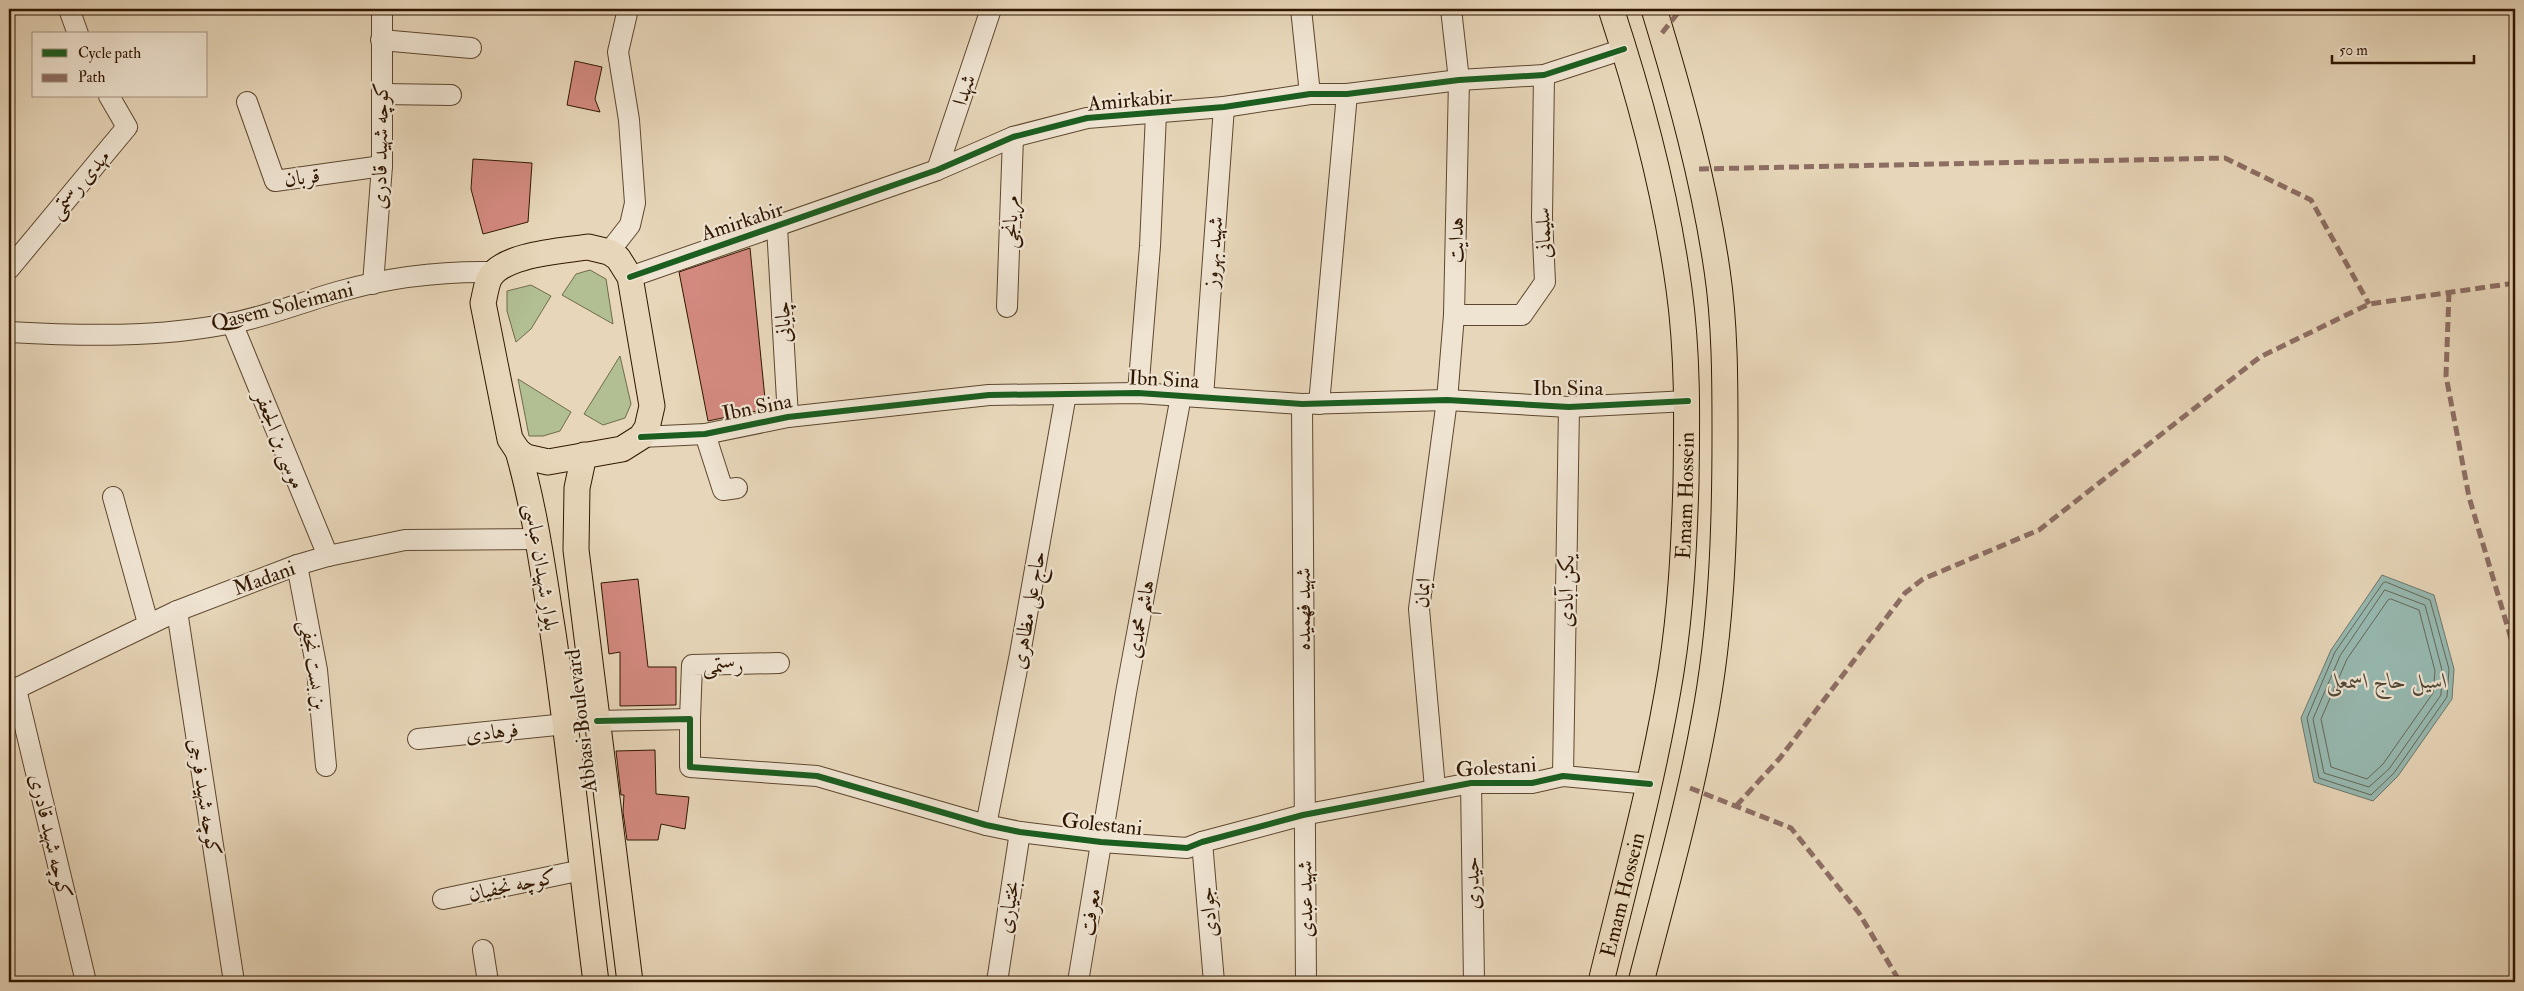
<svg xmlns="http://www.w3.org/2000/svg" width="2524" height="991" viewBox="0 0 2524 991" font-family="'IM FELL Double Pica',Amiri,serif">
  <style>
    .green { fill: #b1bf93; stroke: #706b4a }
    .water { fill: #97b9b1; stroke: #6e786b }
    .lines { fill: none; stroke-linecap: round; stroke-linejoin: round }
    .shore { stroke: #646859; stroke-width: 1 }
    .building { fill: #d3897f; stroke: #301701 }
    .minor-casing { stroke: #5e472f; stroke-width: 22 }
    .major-casing { stroke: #301701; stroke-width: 27 }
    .minor { stroke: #efe4d2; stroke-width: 20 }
    .major { stroke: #e7d6b9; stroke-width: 25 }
    .quiet { stroke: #8d6e63; stroke-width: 5; stroke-dasharray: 10 5; stroke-linecap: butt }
    .cycleway-casing { stroke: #efe4d2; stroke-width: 9 }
    .cycleway { stroke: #1b5e20; stroke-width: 6 }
    .labels { text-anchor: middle; stroke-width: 4.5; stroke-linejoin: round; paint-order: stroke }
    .street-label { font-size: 21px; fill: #301701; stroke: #efe4d2 }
    .water-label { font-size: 22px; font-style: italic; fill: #4f4836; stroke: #efe4d2 }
  </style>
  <rect width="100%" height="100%" fill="#e7d6b9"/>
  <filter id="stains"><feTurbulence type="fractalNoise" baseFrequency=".004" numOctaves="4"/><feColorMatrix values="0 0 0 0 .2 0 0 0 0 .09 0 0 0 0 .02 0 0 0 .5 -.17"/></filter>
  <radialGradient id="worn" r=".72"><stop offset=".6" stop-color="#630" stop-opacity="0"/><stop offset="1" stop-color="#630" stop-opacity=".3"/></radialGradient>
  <g class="green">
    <path d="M590 270 606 279 613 324 562 295 576 274Z"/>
    <path d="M531 285 551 296 531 329 516 342 507 311V291Z"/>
    <path d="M620 356 631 404 625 418 603 425 584 414Z"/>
    <path d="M518 379 571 412 560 431 543 436H529Z"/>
  </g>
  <path class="water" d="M2382 575 2434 595 2454 669 2452 699 2398 776 2373 801 2314 782 2301 718 2331 650Z"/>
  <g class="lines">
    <g class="shore">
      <path d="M2386 582 2430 600 2449 669 2447 697 2394 773 2371 795 2319 778 2307 718 2335 652 2383 583Z"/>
      <path d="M2385 590 2425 605 2442 670 2441 695 2389 769 2369 787 2324 773 2313 719 2340 656Z"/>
      <path d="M2391 599 2419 610 2435 671 2433 693 2383 764 2367 779 2331 767 2321 719 2347 659 2388 600Z"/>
    </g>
  </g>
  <g class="building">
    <path d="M575 61 602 67 595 99 600 112 567 105Z"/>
    <path d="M473 159 532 163 528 222 483 234 471 189Z"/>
    <path d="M750 248 766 409 708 421 679 272Z"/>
    <path d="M638 579 648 667H676V705L620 706V652L609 654 601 583Z"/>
    <path d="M655 750 656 794 689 797 685 829 661 824 658 840H627L623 812 624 795H621L616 751Z"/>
  </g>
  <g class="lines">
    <g class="minor-casing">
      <g id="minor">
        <path d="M69 9 78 34"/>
        <path d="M1301 9 1310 94"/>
        <path d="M381 40 471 48"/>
        <path d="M382 94 451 95"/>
        <path d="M247 102 275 181 382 166"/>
        <path d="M937 170 991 9"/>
        <path d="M777 227 788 417"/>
        <path d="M609 252 630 225 635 203 629 120 618 52 628 9"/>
        <path d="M9 269 127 127 109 96"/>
        <path d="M630 277 937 170 1013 137 1087 118 1224 107 1310 94H1347L1459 80 1544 75 1624 49"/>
        <path d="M373 284 382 166V9"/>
        <path d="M1007 307 1013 137"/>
        <path d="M1454 315H1522L1545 282 1542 217 1544 75"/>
        <path d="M232 323 328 556"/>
        <path d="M9 332C82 336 159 338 232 323 269 316 305 301 341 291 390 277 444 271 494 272"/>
        <path d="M1138 393 1150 246 1156 114"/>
        <path d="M1203 397 1224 107"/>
        <path d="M1302 404 1306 982"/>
        <path d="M1319 404 1347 94"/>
        <path d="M705 434 723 490 737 488"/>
        <path d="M641 437 705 434 788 417 989 395 1138 393 1302 404 1447 400 1569 407 1688 401"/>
        <path d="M113 497 148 623"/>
        <path d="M297 565 317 670 326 766"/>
        <path d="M177 611 234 982"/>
        <path d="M16 689 86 982"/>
        <path d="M9 692 177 611 297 565 328 556 405 540 539 539"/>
        <path d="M690 719 692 665 779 663"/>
        <path d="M597 721 690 719V767L817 776 986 825 1020 832 1101 842 1187 848 1202 842 1303 815 1471 783H1532L1563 776 1650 784"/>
        <path d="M418 739 566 724"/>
        <path d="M1563 776 1569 407"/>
        <path d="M1471 783 1474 982"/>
        <path d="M1435 788 1419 609 1447 400 1454 315 1459 80 1451 9"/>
        <path d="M986 825 1020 654 1066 394"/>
        <path d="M1202 842 1214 982"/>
        <path d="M443 899 582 870"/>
        <path d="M483 950 488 982"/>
        <path d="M997 982 1020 832"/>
        <path d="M1078 982 1126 693 1181 396"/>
      </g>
    </g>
    <g class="major-casing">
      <g id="major">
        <path d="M588 247 609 252 618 258 630 277 652 406 647 428 641 437 622 449 548 462 526 457 518 451 510 439 483 303C485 295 486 286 489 279 502 254 562 251 588 247Z"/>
        <path d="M518 451C535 510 543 571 553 633 570 749 581 866 596 982"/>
        <path d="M584 455 577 488 576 550 630 982"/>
        <path id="s1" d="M1601 982C1626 879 1654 777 1671 672 1681 609 1684 546 1686 483 1687 418 1688 354 1679 289 1666 194 1641 100 1611 9"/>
        <path d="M1641 982C1663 896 1688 809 1704 721 1722 626 1725 530 1725 434 1725 380 1725 323 1717 270 1704 181 1680 94 1654 9"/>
      </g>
    </g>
    <use href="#minor" class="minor"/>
    <use href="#major" class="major"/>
    <g class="quiet">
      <path d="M1662 33 1681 9"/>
      <path d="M1699 169 2225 158 2311 200 2369 304"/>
      <path d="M2449 292 2446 376 2469 497 2515 652"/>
      <path d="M1690 788 1791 828 1859 913 1900 982"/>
      <path d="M1736 806 1780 758 1905 593 1923 579 2039 530 2260 357 2369 304 2515 283"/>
    </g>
    <g class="cycleway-casing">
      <g id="cycleway">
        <path d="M630 277 937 170 1013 137 1087 118 1224 107 1310 94H1347L1459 80 1544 75 1624 49"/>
        <path d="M641 437 705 434 788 417 989 395 1138 393 1302 404 1447 400 1569 407 1688 401"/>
        <path d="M597 721 690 719V767L817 776 986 825 1020 832 1101 842 1187 848 1202 842 1303 815 1471 783H1532L1563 776 1650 784"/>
      </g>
    </g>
    <use href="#cycleway" class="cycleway"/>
  </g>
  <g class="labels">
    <g class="street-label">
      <text transform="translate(964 90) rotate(-71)" y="7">شهدا</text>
      <text transform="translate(1130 100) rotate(-5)" y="7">Amirkabir</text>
      <text transform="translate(380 146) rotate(-89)" y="7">کوچه شهید قادری</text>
      <text transform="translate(302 177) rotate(-7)" y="7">قربان</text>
      <text transform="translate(79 184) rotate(-50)" y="7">مهدی رستمی</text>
      <text transform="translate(742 221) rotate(-18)" y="7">Amirkabir</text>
      <text transform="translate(1010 222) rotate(-88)" y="7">مریانجی</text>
      <text transform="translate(1543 233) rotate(-92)" y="7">سلیمانی</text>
      <text transform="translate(1456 240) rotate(-89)" y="7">هدایت</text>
      <text transform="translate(1213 252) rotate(-86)" y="7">شهید بهروز</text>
      <text transform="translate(282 306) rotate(-14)" y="7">Qasem Soleimani</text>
      <text transform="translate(783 322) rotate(-93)" y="7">چایانی</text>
      <text transform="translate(1164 379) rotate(3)" y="7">Ibn Sina</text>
      <text x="1568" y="395">Ibn Sina</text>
      <text transform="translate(757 407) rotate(-11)" y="7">Ibn Sina</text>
      <text transform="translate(280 440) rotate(68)" y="7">موسی بن الجعفر</text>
      <text dy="7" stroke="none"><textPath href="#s1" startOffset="495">Emam Hossein</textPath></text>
      <text transform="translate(542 567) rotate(81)" y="7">بلوار شهیدان عباسی</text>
      <text transform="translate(264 578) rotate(-20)" y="7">Madani</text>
      <text transform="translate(1566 591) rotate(-89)" y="7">یکن آبادی</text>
      <text transform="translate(1422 593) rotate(-85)" y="7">ایمان</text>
      <text transform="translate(1303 609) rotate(-90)" y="7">شهید فهمیده</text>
      <text transform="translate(1028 610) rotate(-80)" y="7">حاج علی مظاهری</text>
      <text transform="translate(1140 619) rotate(-79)" y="7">هاشم محمدی</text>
      <text transform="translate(314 665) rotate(82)" y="7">بن بست نجفی</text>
      <text transform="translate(723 665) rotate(-1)" y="7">رستمی</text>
      <text transform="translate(581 721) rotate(-97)" y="7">Abbasi Boulevard</text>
      <text transform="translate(492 732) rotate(-6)" y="7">فرهادی</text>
      <text transform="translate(1496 767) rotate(-4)" y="7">Golestani</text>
      <text transform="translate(205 797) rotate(81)" y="7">کوچه شهید فرجی</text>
      <text transform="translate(1102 824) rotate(6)" y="7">Golestani</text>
      <text transform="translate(51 836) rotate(77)" y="7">کوچه شهید قادری</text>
      <text transform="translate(1472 883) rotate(-91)" y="7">حیدری</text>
      <text transform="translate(512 885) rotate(-12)" y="7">کوچه نجفیان</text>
      <text dy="7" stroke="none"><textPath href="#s1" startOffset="90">Emam Hossein</textPath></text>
      <text transform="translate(1305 899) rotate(-91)" y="7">شهید عبدی</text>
      <text transform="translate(1008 907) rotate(-81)" y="7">بختیاری</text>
      <text transform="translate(1090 912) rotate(-81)" y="7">معرفت</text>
      <text transform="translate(1208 912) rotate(-95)" y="7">جوادی</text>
    </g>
    <g class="water-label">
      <text x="2387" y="688">اسیل حاج اسمعلی</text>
    </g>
  </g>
  <rect width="2524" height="991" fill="none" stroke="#e7d6b9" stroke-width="30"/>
  <rect x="10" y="10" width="2504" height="971" fill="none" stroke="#301701" stroke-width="2.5"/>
  <rect x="15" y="15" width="2494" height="961" fill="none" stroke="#301701"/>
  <rect x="32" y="32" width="175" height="65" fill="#efe4d2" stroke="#a3927e"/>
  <rect x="42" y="49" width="25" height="8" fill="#1b5e20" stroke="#a3927e"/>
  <text x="78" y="58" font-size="15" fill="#301701">Cycle path</text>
  <rect x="42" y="74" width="25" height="8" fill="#8d6e63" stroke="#a3927e"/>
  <text x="78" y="82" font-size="15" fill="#301701">Path</text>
  <path d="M2332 55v8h142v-8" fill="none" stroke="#301701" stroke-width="2.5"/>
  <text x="2339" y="55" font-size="15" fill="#301701" stroke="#efe4d2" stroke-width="4" paint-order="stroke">50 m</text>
  <rect width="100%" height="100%" filter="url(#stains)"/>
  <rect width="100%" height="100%" fill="url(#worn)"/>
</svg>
